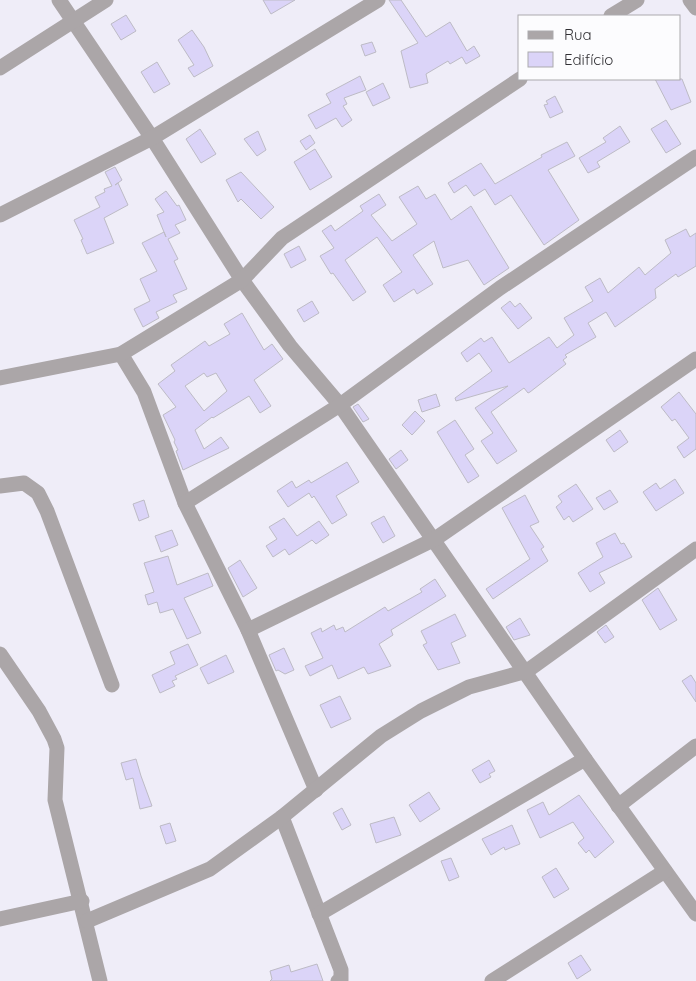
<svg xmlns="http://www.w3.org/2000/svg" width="696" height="981" viewBox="0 0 696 981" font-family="Quicksand,sans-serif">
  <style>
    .building { fill: #dbd4f8; stroke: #bdbbc5; fill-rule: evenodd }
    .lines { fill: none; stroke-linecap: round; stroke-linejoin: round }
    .minor { stroke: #aba6a8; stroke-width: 15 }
  </style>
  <rect width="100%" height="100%" fill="#efedf8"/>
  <g class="building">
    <path d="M263 0H295L271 14Z"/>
    <path d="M389 0H401L426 37 450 22 467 51 474 46 480 56 466 64 462 57 450 64 448 61 426 74 428 83 410 88 401 51 418 43Z"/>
    <path d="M126 15 136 31 121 40 111 24Z"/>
    <path d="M192 30 204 47 213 66 194 77 188 68 194 65 178 40Z"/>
    <path d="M372 42 376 52 365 56 361 45Z"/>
    <path d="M157 62 170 84 154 93 141 72Z"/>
    <path d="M360 76 366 90 344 98 347 104 343 106 352 120 342 127 336 118 316 129 308 115 331 103 326 94Z"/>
    <path d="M655 79H682L691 102 671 110Z"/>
    <path d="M383 83 390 98 373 106 366 92Z"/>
    <path d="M555 96 563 112 550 118 544 105 548 104 546 101Z"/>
    <path d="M666 120 681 144 666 153 651 129Z"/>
    <path d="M620 126 630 142 597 162 600 167 588 173 579 158 606 142 603 138Z"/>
    <path d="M200 129 216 154 201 163 186 139Z"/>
    <path d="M258 131 266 150 257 156 244 139Z"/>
    <path d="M310 135 315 143 306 150 300 141Z"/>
    <path d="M567 142 575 156 548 170 579 220 544 245 511 195 495 205 485 189 474 196 466 185 454 193 448 183 481 163 495 184 542 157 541 155Z"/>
    <path d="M315 149 332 177 310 190 294 162Z"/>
    <path d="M115 167 122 180 115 185 118 183 128 205 104 218 114 243 87 254 81 240 83 239 74 220 100 207 95 197 105 192 104 189 112 186 105 172Z"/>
    <path d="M241 172 274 207 261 219 241 199 238 202 226 180Z"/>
    <path d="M418 186 426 199 435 194 451 220 471 206 509 268 484 285 468 260 443 268 434 241 413 255 433 284 417 294 414 289 394 302 383 285 402 272 377 237 345 260 366 292 353 301 333 273 331 274 320 256 334 248 322 231 331 225 335 231 363 211 360 206 379 194 386 205 371 215 392 241 417 224 399 197Z"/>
    <path d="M166 191 177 206 179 205 186 220 175 225 180 233 168 239 178 259 174 261 187 289 173 295 177 302 156 312 159 318 143 327 134 309 150 301 140 279 157 271 142 243 164 232 166 237 157 215 164 212 155 199Z"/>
    <path d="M686 229 690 237 696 233V266L678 277 676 274 655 289 656 298 615 327 606 312 588 323 596 337 565 355 567 357 563 360 566 364 530 392 528 393 524 388 491 412 517 451 497 464 481 441 493 433 475 408 508 386 456 401 455 398 492 371 479 353 467 362 461 353 481 338 484 342 492 337 509 363 549 337 557 348 574 335 564 318 593 301 585 287 600 278 608 293 639 267 645 275 671 253 665 240Z"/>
    <path d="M299 246 306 260 291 268 284 254Z"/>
    <path d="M312 301 319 313 304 322 297 310Z"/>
    <path d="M510 301 515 307 520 303 532 318 518 329 501 308Z"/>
    <path d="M242 313 264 350 272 344 283 359 254 380 271 406 260 413 249 396 213 418 212 417 195 430 204 449 221 437 229 448 183 470 176 451 178 450 174 442 175 440 163 415 176 407 158 384 175 371 171 365 205 341 209 346 230 334 224 324ZM204 373 207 377 216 373 227 391 204 411 185 386Z"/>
    <path d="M679 392 696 414V449L684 458 677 447 689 438 675 419 672 421 661 407Z"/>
    <path d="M436 394 440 406 422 412 418 400Z"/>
    <path d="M358 404 369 419 363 422 353 407Z"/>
    <path d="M415 411 425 421 412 435 402 425Z"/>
    <path d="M455 420 474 449 465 455 479 476 468 483 437 432Z"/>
    <path d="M620 430 628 442 614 452 606 440Z"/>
    <path d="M401 450 408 460 396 469 389 459Z"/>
    <path d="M347 462 359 482 336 496 347 515 332 524 314 496 312 498 309 493 288 507 277 491 292 481 296 488 309 480 311 483Z"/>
    <path d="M675 479 684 493 656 511 643 492 656 483 660 489Z"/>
    <path d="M576 484 593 509 573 522 569 516 564 520 556 507 562 502 558 496Z"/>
    <path d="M610 490 618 502 604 510 596 498Z"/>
    <path d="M525 495 539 522 530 526 544 547 541 549 548 561 493 599 486 589 530 559 502 508Z"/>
    <path d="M144 500 149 517 139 521 133 504Z"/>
    <path d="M384 516 395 536 383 543 371 523Z"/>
    <path d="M284 518 297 536 319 521 329 535 316 544 312 540 289 555 285 549 273 557 266 546 277 539 269 527Z"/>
    <path d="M172 530 178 545 161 552 155 536Z"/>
    <path d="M615 533 621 544 624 543 632 557 599 573 605 583 590 592 578 573 603 557 596 543Z"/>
    <path d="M168 556 177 585 208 573 213 586 184 598 201 633 187 639 173 609 160 613 157 602 148 605 145 595 154 592 144 563Z"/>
    <path d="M240 560 257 588 243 597 228 568Z"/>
    <path d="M435 579 446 596 391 630 393 635 379 644 391 666 368 674 364 667 338 679 332 665 310 676 305 666 323 658 311 633 321 628 322 632 334 625 336 630 343 627 345 632 385 607 388 611 422 592 420 589Z"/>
    <path d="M658 588 677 620 660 630 642 600Z"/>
    <path d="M455 614 466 636 451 643 460 663 438 670 423 645 427 643 421 631Z"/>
    <path d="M520 618 530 635 514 640 506 627Z"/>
    <path d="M606 625 614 637 605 643 597 632Z"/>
    <path d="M188 644 198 665 175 676 177 679 172 681 175 686 160 693 152 675 175 664 170 652Z"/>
    <path d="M284 648 294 670 285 674 278 670 276 671 269 655Z"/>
    <path d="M226 655 234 672 208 684 200 668Z"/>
    <path d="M691 675 696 683V702L682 681Z"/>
    <path d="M340 696 351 719 331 728 320 705Z"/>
    <path d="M136 759 141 776 152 806 140 809 133 778 126 780 121 763Z"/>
    <path d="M489 760 495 771 489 774 491 777 480 783 472 770Z"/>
    <path d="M429 792 440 809 420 822 409 805Z"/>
    <path d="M579 795 614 842 595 858 589 850 586 853 578 843 584 838 573 822 540 838 527 810 543 802 549 815Z"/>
    <path d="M342 808 351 825 342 830 333 813Z"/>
    <path d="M394 817 401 835 376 843 370 824Z"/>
    <path d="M170 823 176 841 166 844 160 826Z"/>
    <path d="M512 825 520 844 505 850 504 847 491 855 482 839Z"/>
    <path d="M451 858 459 877 449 881 441 861Z"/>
    <path d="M556 868 569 889 554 898 542 877Z"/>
    <path d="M581 955 591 970 577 979 568 963Z"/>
    <path d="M317 964 323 981H270L272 979 270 971 289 965 291 972Z"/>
  </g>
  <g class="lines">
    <g class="minor">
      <path d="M59 0 152 138 242 280 290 346 340 405 585 759 696 914"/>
      <path d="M690 0 696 8"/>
      <path d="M611 16 637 0"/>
      <path d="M0 68 106 0"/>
      <path d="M0 215 152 138 378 0"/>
      <path d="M121 354 144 392 185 503 248 630 316 790"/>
      <path d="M0 378 121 354 242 280 282 238 520 79"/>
      <path d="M0 486 24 483 38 493 47 511 112 685"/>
      <path d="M185 503 340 405 500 288 696 157"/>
      <path d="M248 630 435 539 696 359"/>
      <path d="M0 654 39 711 54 739 57 748 55 800 100 981"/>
      <path d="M618 806 696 746"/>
      <path d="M282 817 341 970V980L338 981"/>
      <path d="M319 914 585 759"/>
      <path d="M0 919 82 901"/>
      <path d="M87 921 210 869 282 817 381 736 421 711 469 687 527 671 696 549"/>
      <path d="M492 981 665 871"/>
    </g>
  </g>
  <rect x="518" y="15" width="162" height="65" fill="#fcfcfe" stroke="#abaaad"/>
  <rect x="528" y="31" width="25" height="8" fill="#aba6a8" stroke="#abaaad"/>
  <text x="564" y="40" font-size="15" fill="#313034">Rua</text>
  <rect x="528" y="52" width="25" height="15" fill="#dbd4f8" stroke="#abaaad"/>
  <text x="564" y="65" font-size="15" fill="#313034">Edifício</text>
</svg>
